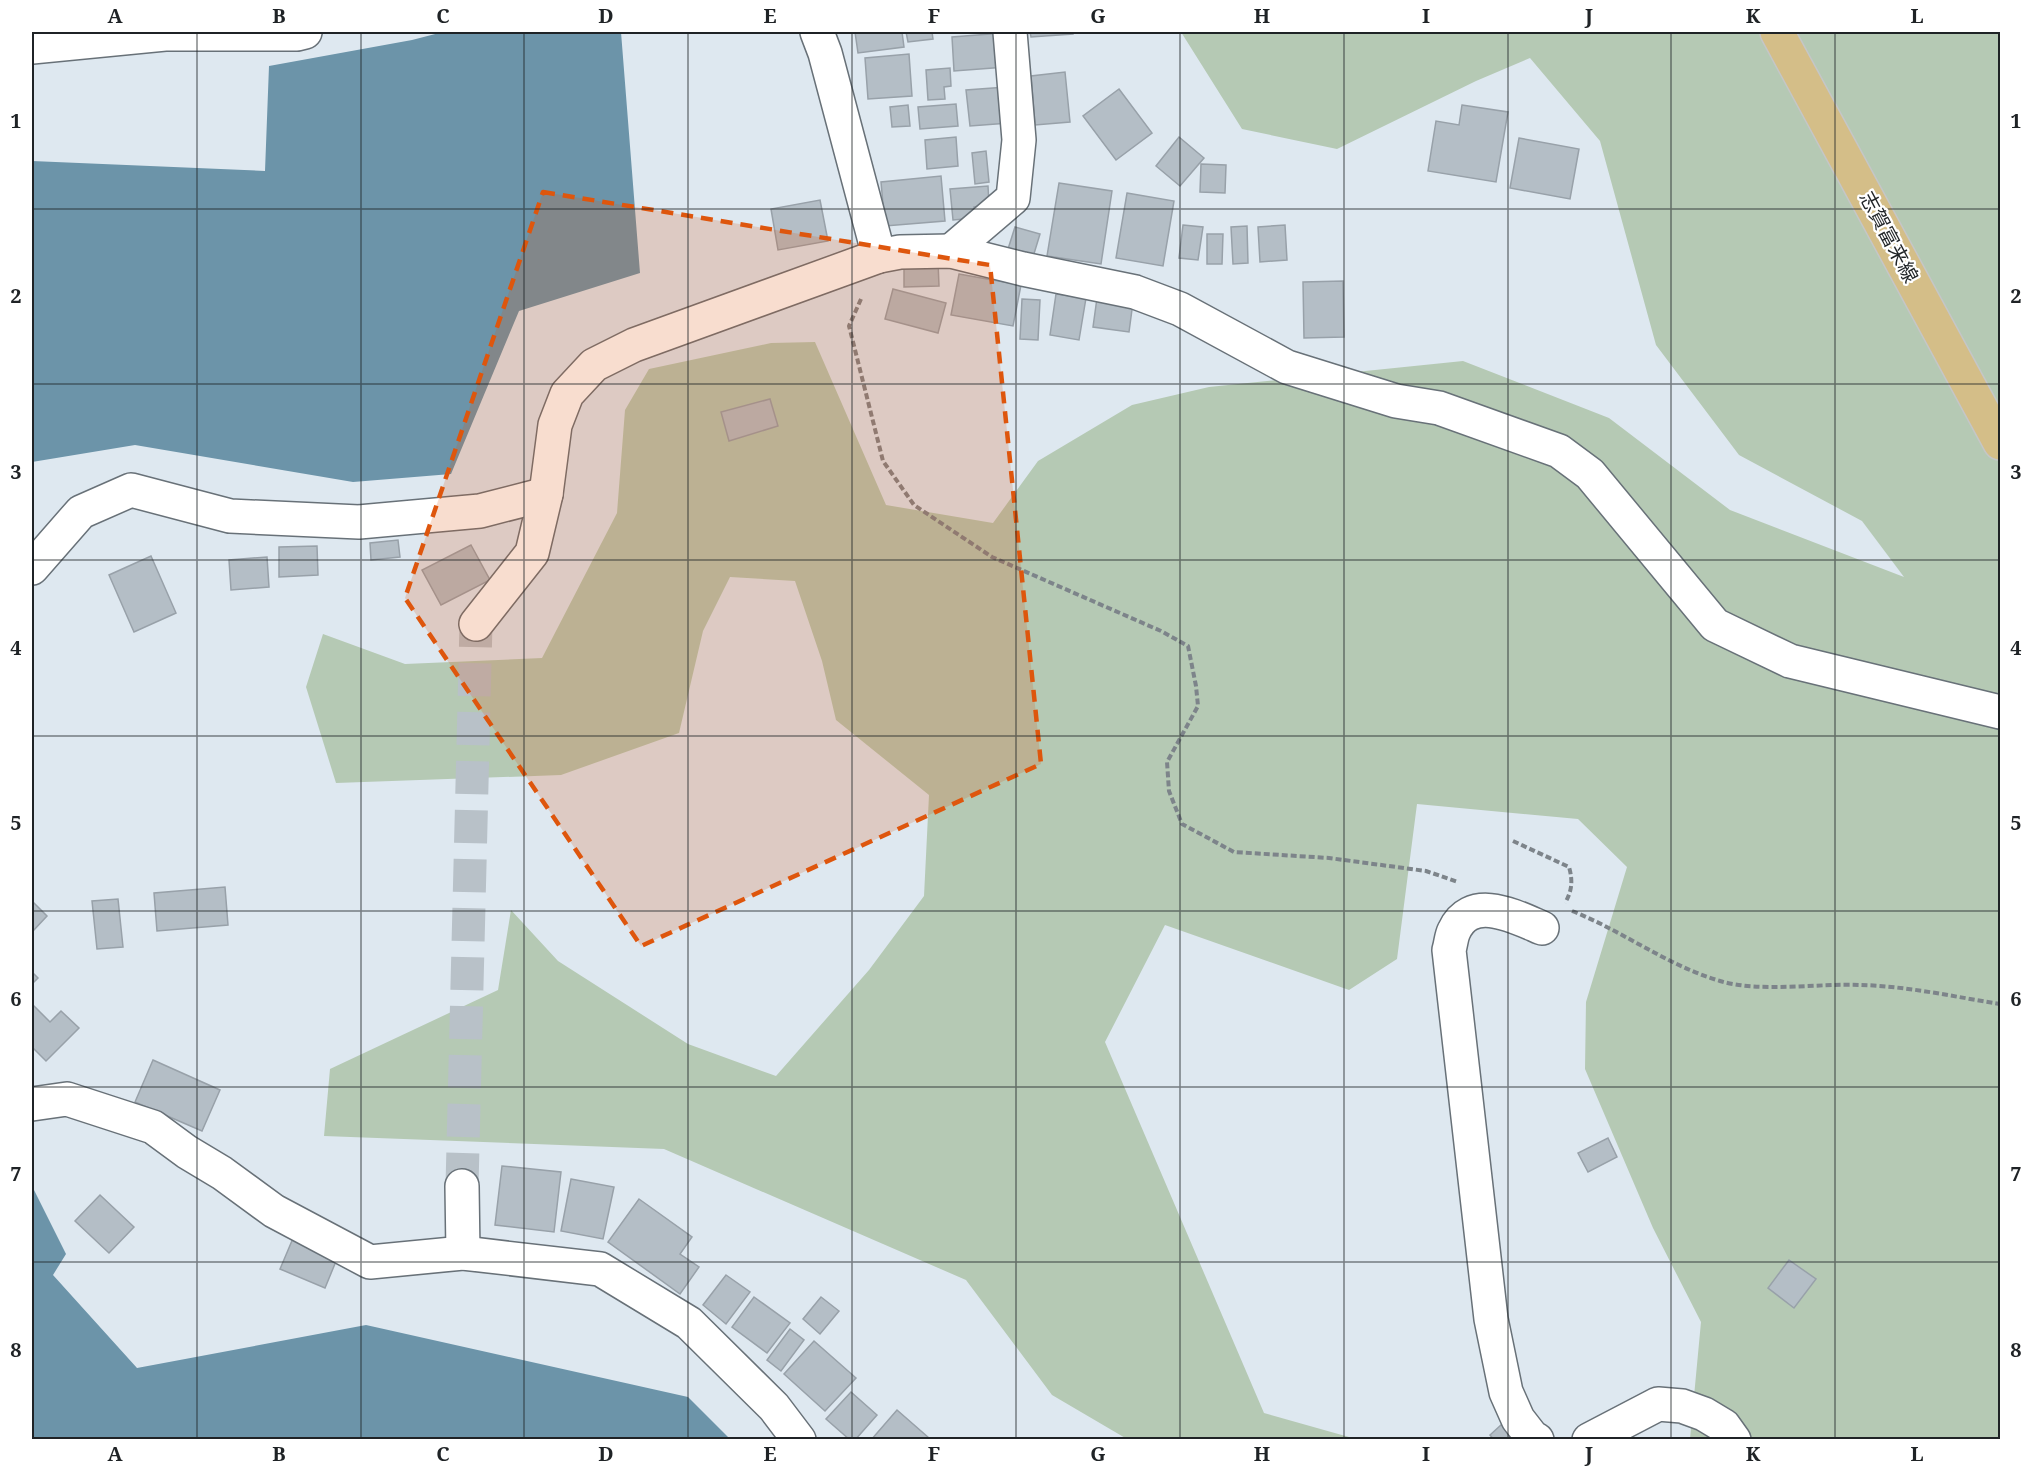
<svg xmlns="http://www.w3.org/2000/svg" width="2032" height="1471" viewBox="0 0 2032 1471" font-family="'Noto Serif','Noto Sans JP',serif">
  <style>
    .green { fill: #b5c9b4 }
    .water { fill: #6c94a9 }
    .building { fill: #b4bec6; stroke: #98a1a9; stroke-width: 1.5 }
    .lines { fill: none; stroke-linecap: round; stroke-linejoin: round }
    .minor-tunnel { stroke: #b8c1c8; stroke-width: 33; stroke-dasharray: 33 16; stroke-linecap: butt }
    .minor-casing { stroke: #687178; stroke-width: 36 }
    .major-casing { stroke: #c5c6c7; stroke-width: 36 }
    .path { stroke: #7d848a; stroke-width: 4; stroke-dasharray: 6 3; stroke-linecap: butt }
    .minor { stroke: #fff; stroke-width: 33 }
    .major { stroke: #d4be88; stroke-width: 33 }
    .marked { fill: #de560d; fill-opacity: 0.2; stroke: #de560d; stroke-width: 4.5; stroke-dasharray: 12 8; stroke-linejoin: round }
    .grid { fill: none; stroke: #1f2326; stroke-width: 1.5; stroke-opacity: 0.55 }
    .labels { text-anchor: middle; stroke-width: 4.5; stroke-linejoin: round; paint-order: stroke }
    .street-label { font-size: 20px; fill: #1f2326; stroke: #fff }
    .neatline { fill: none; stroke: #1f2326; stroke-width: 2 }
    .grid-label { font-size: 20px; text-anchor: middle; font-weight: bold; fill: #1f2326 }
  </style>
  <rect width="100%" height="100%" fill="#dee8f0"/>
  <path class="green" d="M1181 32H2000V1439H1690L1701 1322 1653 1228 1585 1069 1586 1002 1627 867 1578 819 1417 804 1397 959 1349 990 1165 925 1105 1042 1264 1413 1356 1439H1127L1052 1395 966 1280 664 1149 324 1136 330 1069 498 990 511 910 558 961 688 1044 776 1076 869 970 924 896 929 795 836 720 822 661 795 581 730 577 703 631 679 733 561 775 336 783 306 687 323 634 405 664 542 658 617 513 625 410 649 369 771 343 815 342 886 505 993 523 1038 461 1132 405 1209 387 1463 361 1609 418 1730 510 1904 577 1862 521 1739 455 1656 345 1600 141 1530 58 1476 81 1337 149 1242 129Z"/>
  <g class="water">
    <path d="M443 32H621L640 273 519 311 451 474 353 482 135 445 32 462V161L265 171 269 66 412 40Z"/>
    <path d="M32 1186 66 1254 53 1275 137 1368 366 1325 688 1397 730 1439H32Z"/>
  </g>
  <g class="building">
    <path d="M855 32H902L904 47 858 53Z"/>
    <path d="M906 32H932L933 39 908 42Z"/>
    <path d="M1030 32H1073V34L1031 37Z"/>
    <path d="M1003 33 1006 67 954 71 952 37Z"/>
    <path d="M909 54 912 96 868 99 865 58Z"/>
    <path d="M950 68 951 86 944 87 945 99 928 100 926 70Z"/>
    <path d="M1065 72 1070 122 1035 125 1031 76Z"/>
    <path d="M1006 87 1009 123 970 126 966 90Z"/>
    <path d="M1119 89 1152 133 1116 160 1083 116Z"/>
    <path d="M956 104 958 126 920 129 918 107Z"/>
    <path d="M908 105 910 126 892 127 890 107Z"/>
    <path d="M1462 105 1508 112 1496 182 1428 171 1436 121 1459 125Z"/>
    <path d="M956 137 958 166 927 169 925 140Z"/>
    <path d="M1179 137 1204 158 1180 186 1156 166Z"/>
    <path d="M1519 138 1579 149 1570 199 1510 188Z"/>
    <path d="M986 151 989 182 975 184 972 153Z"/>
    <path d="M1201 164 1226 165 1225 193 1200 192Z"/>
    <path d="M941 176 945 221 885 226 881 182Z"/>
    <path d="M1059 183 1112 191 1101 264 1047 256Z"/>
    <path d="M988 186 989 205 974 207 975 218 953 220 950 189Z"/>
    <path d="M1127 193 1174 201 1163 266 1116 258Z"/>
    <path d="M820 200 828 241 778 250 771 209Z"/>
    <path d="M1183 225 1203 227 1198 260 1179 258Z"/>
    <path d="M1285 225 1287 260 1260 262 1258 227Z"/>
    <path d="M1247 226 1248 263 1233 264 1231 227Z"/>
    <path d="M1015 227 1040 234 1033 257 1008 249Z"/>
    <path d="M1207 234H1223L1222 264H1207Z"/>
    <path d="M938 261 939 286 904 287V262Z"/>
    <path d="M959 274 1021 285 1013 326 951 315Z"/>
    <path d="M1343 281 1344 337 1304 338 1303 282Z"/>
    <path d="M893 289 946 303 938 333 885 319Z"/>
    <path d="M1056 294 1086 298 1079 340 1050 335Z"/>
    <path d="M1097 298 1133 302 1129 332 1093 327Z"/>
    <path d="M1022 299 1040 300 1038 340 1020 339Z"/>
    <path d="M770 399 778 426 729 441 721 412Z"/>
    <path d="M398 540 400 557 371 560 370 543Z"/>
    <path d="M471 545 490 580 441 605 422 570Z"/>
    <path d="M317 546 318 575 279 577V547Z"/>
    <path d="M151 556 176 613 134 632 109 575Z"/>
    <path d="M267 557 269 587 231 590 229 560Z"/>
    <path d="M225 887 228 925 157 931 154 893Z"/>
    <path d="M118 899 123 947 97 949 92 901Z"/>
    <path d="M32 901 47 916 32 932Z"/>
    <path d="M32 972 38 978 32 984Z"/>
    <path d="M32 1004 50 1022 61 1011 79 1028 46 1061 32 1047Z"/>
    <path d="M153 1060 220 1090 202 1131 135 1102Z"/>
    <path d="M1608 1138 1617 1157 1588 1172 1578 1153Z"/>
    <path d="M502 1166 561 1172 554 1232 495 1225Z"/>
    <path d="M571 1179 614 1187 603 1239 561 1231Z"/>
    <path d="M100 1195 134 1227 109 1253 75 1221Z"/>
    <path d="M639 1199 692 1237 680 1254 699 1267 680 1294 608 1242Z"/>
    <path d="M294 1236 339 1254 325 1288 280 1269Z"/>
    <path d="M1789 1260 1816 1279 1794 1308 1768 1288Z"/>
    <path d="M726 1275 750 1292 726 1324 703 1305Z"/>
    <path d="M754 1297 790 1323 767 1353 732 1327Z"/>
    <path d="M821 1297 839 1311 820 1334 803 1319Z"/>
    <path d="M790 1329 804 1340 781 1371 767 1360Z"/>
    <path d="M814 1341 856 1378 825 1411 784 1374Z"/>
    <path d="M851 1392 877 1415 855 1440H850L826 1419Z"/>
    <path d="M897 1410 929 1438 927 1440H871Z"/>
    <path d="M1502 1424 1515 1439 1514 1440H1494L1490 1435Z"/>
  </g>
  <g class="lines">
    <path class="minor-tunnel" d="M462 1186 476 624"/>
    <g class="minor-casing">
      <g id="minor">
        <path d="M817 32 825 53 879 256"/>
        <path d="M32 47 165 34H297L305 32"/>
        <path d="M951 251 1013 198 1019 140 1010 32"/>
        <path d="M32 568 81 512 131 490 230 516 359 522 480 511 546 494"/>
        <path d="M476 624 532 553 546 494 555 425 567 394 594 365 634 345 879 256 900 252 951 251 1023 269 1135 292 1180 309 1287 367 1396 401 1439 408 1559 451 1590 474 1715 625 1790 661 2000 712"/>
        <path d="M32 1104 67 1099 153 1127 187 1152 222 1173 274 1211 370 1262 463 1253 600 1269 689 1323 774 1407 799 1440"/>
        <path d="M462 1186 463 1253"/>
        <path d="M1537 1440 1532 1437 1518 1419 1506 1392 1491 1319 1449 950C1451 944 1451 937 1454 931 1471 893 1516 917 1542 928"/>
        <path d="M1589 1440 1658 1404 1682 1406 1704 1414 1724 1426 1734 1440"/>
      </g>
    </g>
    <g class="major-casing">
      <path id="major" d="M1777 32 2000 443"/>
    </g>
    <g class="path">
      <path d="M861 299 849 326 883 461 914 505 992 557 1161 631 1188 646 1196 686 1198 706 1167 762 1169 791 1182 824 1234 852 1329 858 1426 871 1458 882"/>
      <path d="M1513 841 1569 867C1573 881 1572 891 1565 903"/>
      <path d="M1572 911C1623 931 1666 965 1720 981 1760 993 1818 983 1861 985 1906 986 1956 997 2000 1004"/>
    </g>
    <use href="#minor" class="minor"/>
    <use href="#major" class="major"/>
  </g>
  <path class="marked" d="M543 192 990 265 1041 764 641 946 405 598Z"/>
  <path class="grid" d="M197 32V1440M361 32V1440M524 32V1440M688 32V1440M852 32V1440M1016 32V1440M1180 32V1440M1344 32V1440M1508 32V1440M1671 32V1440M1835 32V1440M32 209H2000M32 384H2000M32 560H2000M32 736H2000M32 911H2000M32 1087H2000M32 1262H2000"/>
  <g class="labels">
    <g class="street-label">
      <text transform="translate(1889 237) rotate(62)" y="7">志賀富来線</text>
    </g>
  </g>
  <rect width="2032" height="1471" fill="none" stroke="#ffffff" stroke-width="66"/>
  <rect x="33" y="33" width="1966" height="1405" class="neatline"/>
  <g class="grid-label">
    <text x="115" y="23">A</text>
    <text x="279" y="23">B</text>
    <text x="443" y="23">C</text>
    <text x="606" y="23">D</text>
    <text x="770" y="23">E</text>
    <text x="934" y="23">F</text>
    <text x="1098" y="23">G</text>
    <text x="1262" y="23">H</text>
    <text x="1426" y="23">I</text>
    <text x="1589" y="23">J</text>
    <text x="1753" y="23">K</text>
    <text x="1917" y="23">L</text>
    <text x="16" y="128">1</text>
    <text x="2016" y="128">1</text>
    <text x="16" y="303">2</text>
    <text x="2016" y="303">2</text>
    <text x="16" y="479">3</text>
    <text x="2016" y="479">3</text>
    <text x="16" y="655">4</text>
    <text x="2016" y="655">4</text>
    <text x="16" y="830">5</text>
    <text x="2016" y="830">5</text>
    <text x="16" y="1006">6</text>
    <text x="2016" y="1006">6</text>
    <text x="16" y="1181">7</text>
    <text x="2016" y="1181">7</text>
    <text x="16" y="1357">8</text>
    <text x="2016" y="1357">8</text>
    <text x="115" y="1461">A</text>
    <text x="279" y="1461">B</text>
    <text x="443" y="1461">C</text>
    <text x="606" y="1461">D</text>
    <text x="770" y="1461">E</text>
    <text x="934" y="1461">F</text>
    <text x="1098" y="1461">G</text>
    <text x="1262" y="1461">H</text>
    <text x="1426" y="1461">I</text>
    <text x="1589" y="1461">J</text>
    <text x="1753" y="1461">K</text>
    <text x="1917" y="1461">L</text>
  </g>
</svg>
